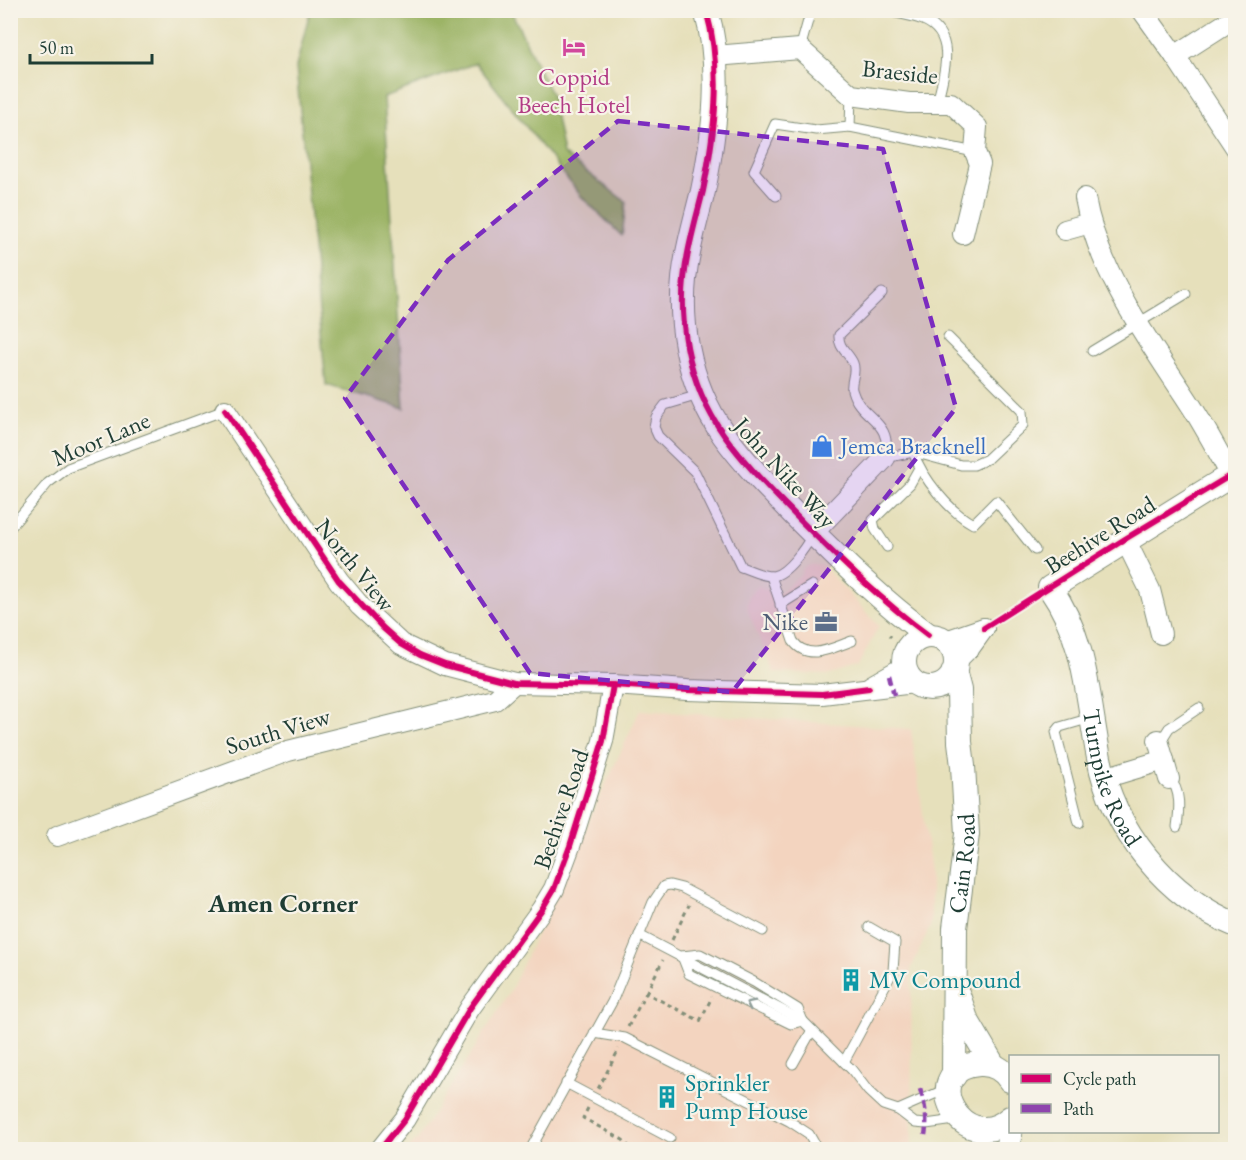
<svg xmlns="http://www.w3.org/2000/svg" width="1246" height="1160" viewBox="0 0 1246 1160" font-family="'EB Garamond',serif">
  <style>
    .built { fill: #f3d4bf }
    .forest { fill: #9cb466; stroke: #5e784d; stroke-width: 1.5 }
    .lines { fill: none; stroke-linecap: round; stroke-linejoin: round }
    .service-casing { stroke: #828e78; stroke-width: 11 }
    .minor-casing { stroke: #828e78; stroke-width: 22 }
    .tertiary-casing { stroke: #828e78; stroke-width: 26 }
    .path { stroke: #828e78; stroke-width: 3; stroke-dasharray: 4.5 4.5; stroke-linecap: butt }
    .service { stroke: #fff; stroke-width: 9 }
    .minor { stroke: #fff; stroke-width: 20 }
    .tertiary { stroke: #fff; stroke-width: 24 }
    .quiet { stroke: #8e44ad; stroke-width: 4.5; stroke-dasharray: 9 4.5; stroke-linecap: butt }
    .cycleway-casing { stroke: #f7f3e8; stroke-width: 10 }
    .cycleway { stroke: #d6006c; stroke-width: 6 }
    .oneway { stroke: #8f9e9a }
    .marked { fill: #7b2cbf; fill-opacity: 0.2; stroke: #7b2cbf; stroke-width: 4.5; stroke-dasharray: 12 8; stroke-linejoin: round }
    .labels { text-anchor: middle; stroke-width: 4.5; stroke-linejoin: round; paint-order: stroke }
    .street-label { font-size: 24px; fill: #1f3d34; stroke: #f7f3e8 }
    .hotel-label { font-size: 24px; fill: #b23c85; stroke: #f7f3e8 }
    .shop-label { font-size: 24px; fill: #366cbe; stroke: #f7f3e8; text-anchor: start }
    .service-label { font-size: 24px; fill: #4e5e75; stroke: #f7f3e8; text-anchor: end }
    .culture-label { font-size: 24px; fill: #0d838f; stroke: #f7f3e8; text-anchor: start }
    .neighbourhood-label { font-size: 26px; font-weight: bold; fill: #1f3d34; stroke: #f7f3e8 }
  </style>
  <rect width="100%" height="100%" fill="#f7f3e8"/>
  <filter id="ink" filterUnits="userSpaceOnUse"><feTurbulence type="fractalNoise" baseFrequency=".0167" numOctaves="2"/><feDisplacementMap in="SourceGraphic" scale="12" xChannelSelector="R" yChannelSelector="G"/><feConvolveMatrix kernelMatrix="1 2 1 2 8 2 1 2 1" color-interpolation-filters="sRGB"/></filter>
  <filter id="wash" filterUnits="userSpaceOnUse"><feTurbulence type="fractalNoise" baseFrequency=".008" numOctaves="4" result="noise"/><feDisplacementMap in="SourceGraphic" scale="24" xChannelSelector="R" yChannelSelector="G"/><feGaussianBlur stdDeviation="1.35" result="paint"/><feColorMatrix in="noise" values="0 0 0 0 0 0 0 0 0 0 0 0 0 0 0 0 0 1.4 0 .05"/><feComposite in="paint" operator="in"/></filter>
  <g filter="url(#wash)">
    <rect width="100%" height="100%" fill="#e6e0bb"/>
    <g class="built">
      <path d="M821 564 879 626 858 666 830 675 774 673 749 614 747 605 748 598 753 590 759 586 778 595 801 574 803 569 809 565Z"/>
      <path d="M640 710 911 729 931 871V924L911 969 912 1146 916 1149 407 1150 417 1140 511 990Z"/>
    </g>
    <path class="forest" d="M310 11H511L552 96 563 154 626 202 622 236 581 196 476 63 384 97 404 408 326 385 296 67Z"/>
  </g>
  <g filter="url(#ink)">
    <g class="lines">
      <g class="service-casing">
        <g id="service">
          <path d="M882 10C895 13 911 15 923 20 958 34 944 75 937 103"/>
          <path d="M800 49 811 10"/>
          <path d="M851 95 850 127 975 152"/>
          <path d="M776 196 754 171 775 124 816 130 850 127"/>
          <path d="M882 293 839 335C838 348 848 352 853 363 857 373 850 381 852 390 860 420 894 419 885 458L913 452 961 465H974L987 459 1023 425 1022 411 948 337"/>
          <path d="M1092 351 1186 294"/>
          <path d="M699 395 665 405 656 417 654 427 658 436 695 472 741 567C750 570 763 577 773 576 787 574 806 547 812 535"/>
          <path d="M913 452C923 479 949 511 973 524L996 501 1035 550"/>
          <path d="M10 528 48 483 68 468 225 410"/>
          <path d="M887 547 875 529 873 520 910 484 919 468"/>
          <path d="M771 576 793 641C808 662 832 648 852 641"/>
          <path d="M780 605 812 585"/>
          <path d="M1159 744 1169 728 1199 708"/>
          <path d="M1169 779C1182 789 1179 812 1177 827"/>
          <path d="M1079 823 1056 732 1060 727 1091 718"/>
          <path d="M639 935 803 1021 852 1070 868 1091 883 1105 898 1110 915 1123 926 1124 955 1120"/>
          <path d="M682 956 689 974 791 1024 803 1021"/>
          <path d="M682 956 700 954 754 982 798 1009 803 1021"/>
          <path d="M594 1033 625 1038 789 1121 809 1134 818 1150"/>
          <path d="M844 1062 893 971 895 942 869 927"/>
          <path d="M793 1064 812 1030"/>
          <path d="M566 1083 670 1138"/>
          <path d="M898 1110 946 1089"/>
          <path d="M530 1150 612 1002 653 902 664 886 670 885 682 888 763 931"/>
        </g>
      </g>
      <g class="minor-casing">
        <g id="minor">
          <path d="M1142 10 1175 56 1236 148"/>
          <path d="M715 56 800 49 851 95 909 103H951L977 127 975 152 980 164 963 234"/>
          <path d="M1175 56 1236 17"/>
          <path d="M1085 198C1099 276 1150 342 1192 407 1206 429 1218 452 1231 475"/>
          <path d="M1065 230 1090 223"/>
          <path d="M225 410 339 581 360 606 401 644 445 665 514 683 613 685 687 690 822 694 914 683"/>
          <path d="M813 533 885 458"/>
          <path d="M1125 539 1150 590 1161 634"/>
          <path d="M946 641 984 628"/>
          <path d="M956 661 971 646 984 628"/>
          <path d="M871 686 904 667"/>
          <path d="M1158 740 1169 779"/>
          <path d="M1104 778 1164 760"/>
          <path d="M57 836 288 751 495 700 514 683"/>
          <path d="M380 1150 405 1119 470 1008 542 909 554 889 570 846 603 741 613 685"/>
        </g>
      </g>
      <g class="tertiary-casing">
        <g id="tertiary">
          <path d="M706 10C723 69 715 132 703 191 698 211 692 232 688 253 675 315 687 383 724 435 747 467 776 495 803 523 843 563 883 602 928 635"/>
          <path id="s1" d="M1236 472 1050 588C1087 641 1087 697 1099 758 1113 830 1167 897 1236 925"/>
          <circle cx="930" cy="662" r="26"/>
          <path d="M958 995 966 1019 993 1065"/>
          <path id="s2" d="M954 1076 955 928 967 834 963 766 960 742 959 690 954 671"/>
          <path d="M1010 1080C1003 1069 992 1063 979 1064 914 1069 963 1160 1010 1118"/>
          <path d="M1008 1150 1010 1123"/>
        </g>
      </g>
      <g class="path">
        <path d="M889 637 891 635"/>
        <path d="M672 940 689 905"/>
        <path d="M646 993 663 960"/>
        <path d="M628 1027 646 993 700 1021 712 997"/>
        <path d="M598 1089 619 1049"/>
        <path d="M588 1108 583 1118 623 1140 632 1150"/>
      </g>
      <use href="#service" class="service"/>
      <use href="#minor" class="minor"/>
      <use href="#tertiary" class="tertiary"/>
      <g class="quiet">
        <path d="M889 675 894 695"/>
        <path d="M920 1089C925 1105 928 1118 925 1135"/>
      </g>
      <g class="cycleway-casing">
        <g id="cycleway">
          <path d="M706 10C723 69 715 132 703 191 698 211 692 232 688 253 675 315 687 383 724 435 747 467 776 495 803 523 843 563 883 602 928 635"/>
          <path d="M225 410 339 581 383 628 401 644 420 655 445 665 514 683 613 685 687 690 822 694 869 688"/>
          <path d="M984 628 1125 539 1236 472"/>
          <path d="M380 1150 405 1119 470 1008 542 909 554 889 570 846 603 741 613 685"/>
        </g>
      </g>
      <use href="#cycleway" class="cycleway"/>
    </g>
    <defs><path id="oneway-chevron" d="M-2-3.5L2.5 0L-2 3.5" fill="none" stroke-width="1.6" stroke-linecap="round" stroke-linejoin="round" transform="scale(1.5)"/></defs>
    <use class="oneway" href="#oneway-chevron" transform="translate(750 1004) rotate(-154)"/>
  </g>
  <path class="marked" d="M618 121 883 149 956 408 732 692 530 673 345 398 448 260Z"/>
  <defs>
    <g id="hotel-bare" transform="scale(1.8)"><path d="M-6-4.5h1.5V1H6V5H4.5V3h-9V5H-6ZM-4 0a1.8 1.8 0 1 1 3.6 0ZM.5 0V-2.5h3Q6-2.5 6 0Z" fill="#d1479c" stroke="#f7f3e8" stroke-width="2.5" paint-order="stroke"/></g>
    <g id="shop-bare" transform="scale(1.8)"><path d="M-5-2.5h2.3a2.7 3.5 0 0 1 5.4 0H5L5.5 6h-11ZM-1.5-2.5h3a1.5 2.3 0 0 0-3 0Z" fill="#3f7fe0" stroke="#f7f3e8" stroke-width="2.5" paint-order="stroke"/></g>
    <g id="office-bare" transform="scale(1.8)"><path d="M-6-3h4V-5.5h4V-3h4V5H-6ZM-1-4.5V-3h2v-1.5ZM-6 0V1H6V0Z" fill="#5c6f8a" stroke="#f7f3e8" stroke-width="2.5" paint-order="stroke"/></g>
    <g id="building-bare" transform="scale(1.8)"><path d="M-4-6H4V6H1V3H-1V6H-4ZM-2.5-4.3h1.7v1.8h-1.7ZM.8-4.3h1.7v1.8H.8ZM-2.5-1h1.7V.8h-1.7ZM.8-1h1.7V.8H.8Z" fill="#0f9aa8" stroke="#f7f3e8" stroke-width="2.5" paint-order="stroke"/></g>
  </defs>
  <g fill-rule="evenodd">
    <use href="#hotel-bare" x="574" y="47"/>
    <use href="#shop-bare" x="822" y="446"/>
    <use href="#office-bare" x="826" y="622"/>
    <use href="#building-bare" x="851" y="980"/>
    <use href="#building-bare" x="667" y="1097"/>
  </g>
  <g class="labels">
    <g class="street-label">
      <text transform="translate(900 72) rotate(6)" y="8">Braeside</text>
      <text transform="translate(101 439) rotate(-23)" y="8">Moor Lane</text>
      <text transform="translate(785 473) rotate(48)" y="8">John Nike Way</text>
      <text transform="translate(1100 535) rotate(-32)" y="8">Beehive Road</text>
      <text transform="translate(355 565) rotate(51)" y="8">North View</text>
      <text transform="translate(278 731) rotate(-17)" y="8">South View</text>
      <text dy="8" stroke="none"><textPath href="#s1" startOffset="420">Turnpike Road</textPath></text>
      <text transform="translate(561 809) rotate(-71)" y="8">Beehive Road</text>
      <text dy="8" stroke="none"><textPath href="#s2" startOffset="213">Cain Road</textPath></text>
    </g>
    <g class="hotel-label">
      <text x="574" y="85">Coppid<tspan x="574" dy="28">Beech Hotel</tspan></text>
    </g>
    <g class="shop-label">
      <text x="840" y="454">Jemca Bracknell</text>
    </g>
    <g class="service-label">
      <text x="808" y="630">Nike</text>
    </g>
    <g class="culture-label">
      <text x="869" y="988">MV Compound</text>
      <text x="685" y="1091">Sprinkler<tspan x="685" dy="28">Pump House</tspan></text>
    </g>
    <g class="neighbourhood-label">
      <text x="283" y="912">Amen Corner</text>
    </g>
  </g>
  <rect width="1246" height="1160" fill="none" stroke="#f7f3e8" stroke-width="36"/>
  <rect x="1009" y="1055" width="210" height="78" fill="#f7f3e8" stroke="#a1aaa0" stroke-width="1.5"/>
  <rect x="1021" y="1074" width="30" height="9" fill="#d6006c" stroke="#a1aaa0" stroke-width="1.5"/>
  <text x="1063" y="1085" font-size="18" fill="#1f3d34">Cycle path</text>
  <rect x="1021" y="1104" width="30" height="9" fill="#8e44ad" stroke="#a1aaa0" stroke-width="1.5"/>
  <text x="1063" y="1115" font-size="18" fill="#1f3d34">Path</text>
  <path d="M30 54v9h122v-9" fill="none" stroke="#1f3d34" stroke-width="3"/>
  <text x="39" y="54" font-size="18" fill="#1f3d34" stroke="#f7f3e8" stroke-width="4.5" paint-order="stroke">50 m</text>
</svg>
